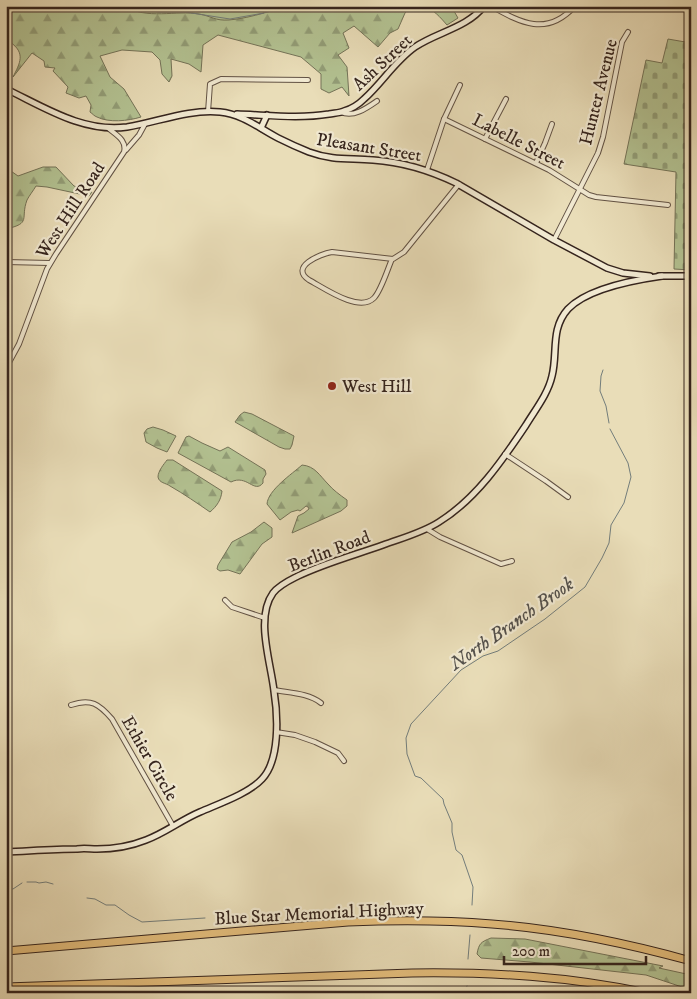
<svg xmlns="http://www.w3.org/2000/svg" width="697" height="999" viewBox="0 0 697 999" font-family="'IM FELL DW Pica',serif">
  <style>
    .forest { fill: url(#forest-firs); stroke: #747358 }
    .cemetery { fill: url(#cemetery-stones); stroke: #747358 }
    .green { fill: #b3c292; stroke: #747358 }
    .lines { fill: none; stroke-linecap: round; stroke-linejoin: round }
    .stream { stroke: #737d7b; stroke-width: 1 }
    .street-casing { stroke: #625244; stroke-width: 6 }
    .secondary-casing { stroke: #35241d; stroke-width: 8 }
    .highway-casing { stroke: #35241d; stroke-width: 9 }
    .street { stroke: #f1e9d1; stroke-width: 4 }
    .secondary { stroke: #f1e9d1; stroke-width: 5 }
    .highway { stroke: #e4be7c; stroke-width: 7 }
    .poi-dot { fill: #8f2418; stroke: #f1e9d1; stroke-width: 2 }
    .labels { text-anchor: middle; stroke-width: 4.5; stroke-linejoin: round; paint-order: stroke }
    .street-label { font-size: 18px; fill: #35241d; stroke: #f1e9d1 }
    .poi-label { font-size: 18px; fill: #35241d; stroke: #f1e9d1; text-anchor: start }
    .water-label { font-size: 19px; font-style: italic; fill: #54514c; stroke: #f1e9d1 }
  </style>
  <defs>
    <pattern id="forest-firs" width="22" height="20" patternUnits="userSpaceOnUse" patternTransform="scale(1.25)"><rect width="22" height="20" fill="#b3c292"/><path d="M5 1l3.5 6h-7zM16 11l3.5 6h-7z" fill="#929d77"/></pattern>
    <pattern id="cemetery-stones" width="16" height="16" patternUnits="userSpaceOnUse" patternTransform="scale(1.25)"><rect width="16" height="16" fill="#b3c292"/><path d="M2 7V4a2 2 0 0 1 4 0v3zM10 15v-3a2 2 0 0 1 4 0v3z" fill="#929d77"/></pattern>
  </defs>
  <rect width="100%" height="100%" fill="#e9ddb8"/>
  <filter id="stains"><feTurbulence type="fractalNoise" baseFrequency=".004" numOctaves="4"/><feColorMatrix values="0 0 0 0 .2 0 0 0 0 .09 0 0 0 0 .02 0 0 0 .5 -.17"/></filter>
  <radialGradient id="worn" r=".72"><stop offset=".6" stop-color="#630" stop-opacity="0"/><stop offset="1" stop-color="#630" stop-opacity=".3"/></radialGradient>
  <g class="forest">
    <path d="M6 6H412L405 13 398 29 390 33 378 47 354 26 343 33 349 48 338 55 347 67 349 96 342 87 329 93 321 89V74L301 57 218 35 203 45 201 72 189 64 171 59 172 76 169 82 162 74 160 60 152 52 122 50 100 56 110 77 124 89 141 117C128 121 109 123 97 117 94 116 93 114 90 112L91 105 86 96 79 98 66 93 68 87 53 71 55 68 45 67 44 61 32 53 13 77C20 63 26 53 10 42L6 43Z"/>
    <path d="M424 6H451L458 18 447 25C440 17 434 10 424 6Z"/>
    <path d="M6 163 8 169 18 176 43 167H56L74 186 92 192 89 196 47 187 36 186C33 191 29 196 27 200 20 219 32 223 6 229Z"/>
    <path d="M244 412 252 414 294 436 292 445 290 449H285L279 447 235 422 240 415Z"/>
    <path d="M153 427 163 430 176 436 167 452 157 448 146 442 144 433 147 429Z"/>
    <path d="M189 436 202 443 220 451 228 447 265 470 266 474 263 479V483C254 494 247 474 231 482L178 453 186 437Z"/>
    <path d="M167 460H173L222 491C221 500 217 506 210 512 197 503 184 494 170 486 166 483 159 483 158 477 158 471 164 464 167 460Z"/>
    <path d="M302 465C315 466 320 476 328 484 333 490 340 495 347 500V506L341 511 292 533 298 516 304 513 309 509 308 507 306 506 300 511 298 510 291 512 280 520 267 504C268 490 292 474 302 465Z"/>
    <path d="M264 522 272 528V537L262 544 240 574 228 570 220 571 217 569 218 565 232 542 251 532Z"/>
    <path d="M491 938 525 939 663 966 659 968 691 975V990L646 975 530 962 481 958 477 954C479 943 481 942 491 938Z"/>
  </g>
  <path class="cemetery" d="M668 39 691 43V270L674 269 676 172 624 164 646 60 662 63Z"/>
  <path class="green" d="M126 6H265L264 13C253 16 241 19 229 20 215 21 211 16 199 14 177 10 145 20 126 6Z"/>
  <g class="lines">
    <g class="stream">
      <path d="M19 6 23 8 27 6"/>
      <path d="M138 6 145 10 159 12H185L230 19 264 13 289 6"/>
      <path d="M603 370 601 376 600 391 606 406 609 423"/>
      <path d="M27 882H36L39 883 46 882 53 884"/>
      <path d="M6 889H13L22 883"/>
      <path d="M87 898 95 899 106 905H115L129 915 142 922 205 918"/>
      <path d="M472 905 473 887 462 855 456 850 452 832V823L444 804 443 799 421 778 415 776 407 754 406 738 411 724 461 670 483 656 498 651 545 619 585 587 602 558 609 543 611 525 624 503 631 477 628 463 610 429"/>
      <path d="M468 959 470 935"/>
      <path d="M413 993 437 991 440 993"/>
      <path d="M465 993 467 986"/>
    </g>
    <g class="street-casing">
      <g id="street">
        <path d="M491 6C521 23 547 37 575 6"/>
        <path d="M208 112 210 84 221 79 308 80"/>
        <path d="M341 112C353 118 367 108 377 101"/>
        <path d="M444 119 549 170 589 195 596 197 668 205"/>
        <path d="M485 139 506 99"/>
        <path d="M126 150 139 135 145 124"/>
        <path d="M536 163 545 143 552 124"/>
        <path d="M427 170 444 119 460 85"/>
        <path d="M554 240 598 153 603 137 622 42 628 32"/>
        <path d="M392 259C388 268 381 291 374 298 359 313 324 288 309 280 289 267 320 254 332 252L393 259 404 252 459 184"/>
        <path d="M6 262 50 263"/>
        <path d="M6 368 19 344 47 269 56 254 124 152C127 140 116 135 108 128"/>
        <path d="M505 454 546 481 568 497"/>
        <path d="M427 529 440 537 501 564 512 561"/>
        <path d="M225 600 232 607 265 618"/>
        <path d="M274 690C290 693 308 693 321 703"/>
        <path d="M71 705C91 698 99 704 112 719L173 826"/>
        <path d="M276 732 295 735 315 742 338 753 344 761"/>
      </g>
    </g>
    <g class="secondary-casing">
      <g id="secondary">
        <path d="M6 89C44 107 83 133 127 127 158 122 188 109 220 112 242 114 259 128 278 138 288 143 299 148 309 152 334 161 348 158 373 160 403 162 429 170 456 183L554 240 607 268 623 273 650 276"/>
        <path d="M237 114C268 115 299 119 329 114 334 113 340 113 344 111 351 109 359 104 364 99 382 83 395 61 415 47 437 32 467 28 484 6"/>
        <path d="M261 128 267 115"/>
        <path d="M659 276H691"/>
        <path d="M6 852C30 851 53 849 77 849 84 848 90 849 97 849 114 849 131 846 146 840 165 833 181 820 200 812 218 804 248 794 262 779 280 760 278 716 274 691 271 663 255 618 273 593 279 585 290 580 298 576 325 563 355 555 383 545 402 538 422 533 439 522 476 499 502 461 526 425 535 410 548 394 552 376 558 353 550 329 568 309 588 288 634 280 662 276"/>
      </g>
    </g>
    <g class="highway-casing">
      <g id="highway">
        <path d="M6 951 348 922C396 920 444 920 492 924 559 929 626 943 691 961"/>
        <path d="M6 987 412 973C493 972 568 976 647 993"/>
      </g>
    </g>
    <use href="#street" class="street"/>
    <use href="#secondary" class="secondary"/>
    <use href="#highway" class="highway"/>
  </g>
  <circle class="poi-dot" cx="332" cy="386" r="5"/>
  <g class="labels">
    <g class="street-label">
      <text transform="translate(382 62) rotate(-43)" y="6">Ash Street</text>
      <text transform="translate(598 92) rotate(-76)" y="6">Hunter Avenue</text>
      <text transform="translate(519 141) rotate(27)" y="6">Labelle Street</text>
      <text transform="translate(369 147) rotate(9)" y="6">Pleasant Street</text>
      <text transform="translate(70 210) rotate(-57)" y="6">West Hill Road</text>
      <text transform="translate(329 551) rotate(-21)" y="6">Berlin Road</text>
      <text transform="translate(150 758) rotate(60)" y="6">Ethier Circle</text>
      <text transform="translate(319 913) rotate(-3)" y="6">Blue Star Memorial Highway</text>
    </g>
    <g class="poi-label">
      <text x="342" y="392">West Hill</text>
    </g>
    <g class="water-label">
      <text transform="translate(511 623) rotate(-35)" y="7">North Branch Brook</text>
    </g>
  </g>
  <rect width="697" height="999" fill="none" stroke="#e9ddb8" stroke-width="25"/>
  <rect x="8" y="8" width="682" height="984" fill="none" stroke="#35241d" stroke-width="2.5"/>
  <rect x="12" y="12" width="672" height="974" fill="none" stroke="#35241d"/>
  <path d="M504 956v8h142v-8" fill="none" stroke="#35241d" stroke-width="2.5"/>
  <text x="512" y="956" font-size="15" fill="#35241d" stroke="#f1e9d1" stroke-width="4" paint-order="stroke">200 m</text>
  <rect width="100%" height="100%" filter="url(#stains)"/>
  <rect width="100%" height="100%" fill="url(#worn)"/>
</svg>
